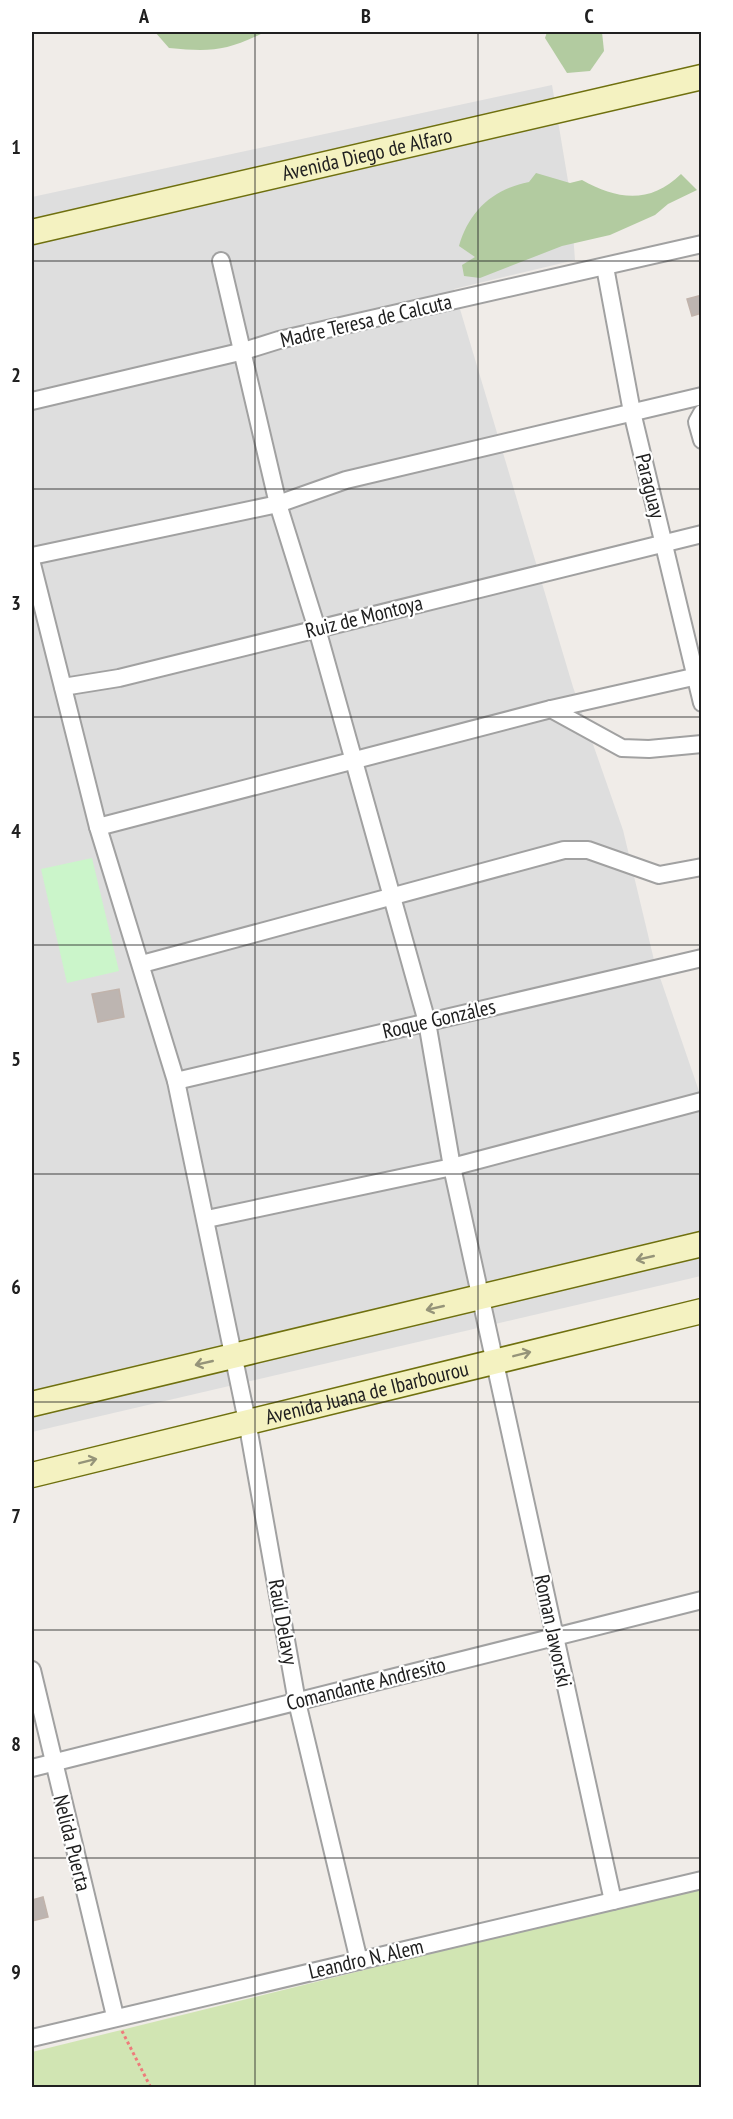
<svg xmlns="http://www.w3.org/2000/svg" width="733" height="2119" viewBox="0 0 733 2119" font-family="'PT Sans Narrow',sans-serif">
  <style>
    .residential { fill: #dedede }
    .grass { fill: #d1e5b3 }
    .forest { fill: #b2cba0 }
    .park { fill: #cbf5ca }
    .building { fill: #bdb5b1; stroke: #c1b3ab; stroke-width: 1.5 }
    .lines { fill: none; stroke-linecap: round; stroke-linejoin: round }
    .street-casing { stroke: #a1a1a1; stroke-width: 20 }
    .secondary-casing { stroke: #6f700f; stroke-width: 27 }
    .path { stroke: #ee7b7b; stroke-width: 3; stroke-dasharray: 3 3; stroke-linecap: butt }
    .street { stroke: #fff; stroke-width: 16 }
    .secondary { stroke: #f4f2c1; stroke-width: 24 }
    .oneway { stroke: #959479 }
    .grid { fill: none; stroke: #202020; stroke-width: 1.5; stroke-opacity: 0.55 }
    .labels { text-anchor: middle; stroke-width: 4.5; stroke-linejoin: round; paint-order: stroke }
    .street-label { font-size: 21px; fill: #202020; stroke: #fff }
    .neatline { fill: none; stroke: #202020; stroke-width: 2 }
    .grid-label { font-size: 20px; text-anchor: middle; font-weight: bold; fill: #202020 }
  </style>
  <rect width="100%" height="100%" fill="#f0ece8"/>
  <path class="residential" d="M552 85 570 193 575 260 454 289 573 687 623 830 654 960 701 1097V1276L32 1432V197Z"/>
  <path class="grass" d="M701 1887V2087H32V2052Z"/>
  <g class="forest">
    <path d="M155 32H265C226 51 212 52 169 48Z"/>
    <path d="M547 32H602L604 51 590 71 567 73 545 38Z"/>
    <path d="M536 173 570 183 582 180C617 200 651 204 681 174L697 190 668 204 655 215 610 235 562 246 480 278 464 276 462 265 475 257 459 246C469 211 493 189 529 182Z"/>
  </g>
  <path class="park" d="M92 858 119 971 67 983 41 869Z"/>
  <g class="building">
    <path d="M702 295V313L692 316 687 299Z"/>
    <path d="M119 989 124 1017 98 1022 92 994Z"/>
    <path d="M43 1897 48 1917 32 1921V1900Z"/>
  </g>
  <g class="lines">
    <g class="street-casing">
      <g id="street">
        <path d="M221 261 278 504 317 629 427 1022 452 1167 613 1901"/>
        <path d="M605 267 632 412 702 703"/>
        <path d="M32 401 244 351 279 340 702 244"/>
        <path d="M702 413 697 422 702 440"/>
        <path d="M32 556 278 504 346 480 702 396"/>
        <path d="M32 564 98 827 176 1081 247 1421 297 1702 359 1961"/>
        <path d="M63 687 119 678 702 534"/>
        <path d="M551 709 622 748 649 749 702 744"/>
        <path d="M98 827 551 709 702 675"/>
        <path d="M142 964 564 850H588L659 875 702 867"/>
        <path d="M176 1081 702 958"/>
        <path d="M207 1219 452 1167 702 1101"/>
        <path d="M32 1670 115 2016"/>
        <path d="M32 1768 702 1600"/>
        <path d="M32 2038 702 1880"/>
      </g>
    </g>
    <g class="secondary-casing">
      <g id="secondary">
        <path id="s1" d="M32 232 702 77"/>
        <path d="M32 1404 702 1244"/>
        <path id="s2" d="M32 1475 702 1311"/>
      </g>
    </g>
    <path class="path" d="M122 2031 151 2088"/>
    <use href="#street" class="street"/>
    <use href="#secondary" class="secondary"/>
  </g>
  <defs><path id="oneway-shaft" d="M-6 0H5M1.5-3L5.5 0L1.5 3" fill="none" stroke-width="1.6" stroke-linecap="round" stroke-linejoin="round" transform="scale(1.5)"/></defs>
  <g class="oneway">
    <use href="#oneway-shaft" transform="translate(645 1258) rotate(167)"/>
    <use href="#oneway-shaft" transform="translate(435 1308) rotate(167)"/>
    <use href="#oneway-shaft" transform="translate(522 1354) rotate(-14)"/>
    <use href="#oneway-shaft" transform="translate(204 1363) rotate(167)"/>
    <use href="#oneway-shaft" transform="translate(88 1461) rotate(-14)"/>
  </g>
  <path class="grid" d="M255 32V2088M478 32V2088M32 261H702M32 489H702M32 717H702M32 945H702M32 1174H702M32 1402H702M32 1630H702M32 1858H702"/>
  <g class="labels">
    <g class="street-label">
      <text dy="7" stroke="none"><textPath href="#s1" startOffset="344">Avenida Diego de Alfaro</textPath></text>
      <text transform="translate(366 321) rotate(-13)" y="7">Madre Teresa de Calcuta</text>
      <text transform="translate(650 486) rotate(76)" y="7">Paraguay</text>
      <text transform="translate(364 617) rotate(-14)" y="7">Ruiz de Montoya</text>
      <text transform="translate(439 1019) rotate(-13)" y="7">Roque Gonzáles</text>
      <text dy="7" stroke="none"><textPath href="#s2" startOffset="345">Avenida Juana de Ibarbourou</textPath></text>
      <text transform="translate(283 1622) rotate(80)" y="7">Raúl Delavy</text>
      <text transform="translate(553 1631) rotate(78)" y="7">Roman Jaworski</text>
      <text transform="translate(366 1684) rotate(-14)" y="7">Comandante Andresito</text>
      <text transform="translate(72 1843) rotate(76)" y="7">Nelida Puerta</text>
      <text transform="translate(366 1959) rotate(-13)" y="7">Leandro N. Alem</text>
    </g>
  </g>
  <rect width="733" height="2119" fill="none" stroke="#ffffff" stroke-width="66"/>
  <rect x="33" y="33" width="667" height="2053" class="neatline"/>
  <g class="grid-label">
    <text x="144" y="23">A</text>
    <text x="366" y="23">B</text>
    <text x="589" y="23">C</text>
    <text x="16" y="154">1</text>
    <text x="16" y="382">2</text>
    <text x="16" y="610">3</text>
    <text x="16" y="838">4</text>
    <text x="16" y="1066">5</text>
    <text x="16" y="1294">6</text>
    <text x="16" y="1523">7</text>
    <text x="16" y="1751">8</text>
    <text x="16" y="1979">9</text>
  </g>
</svg>
